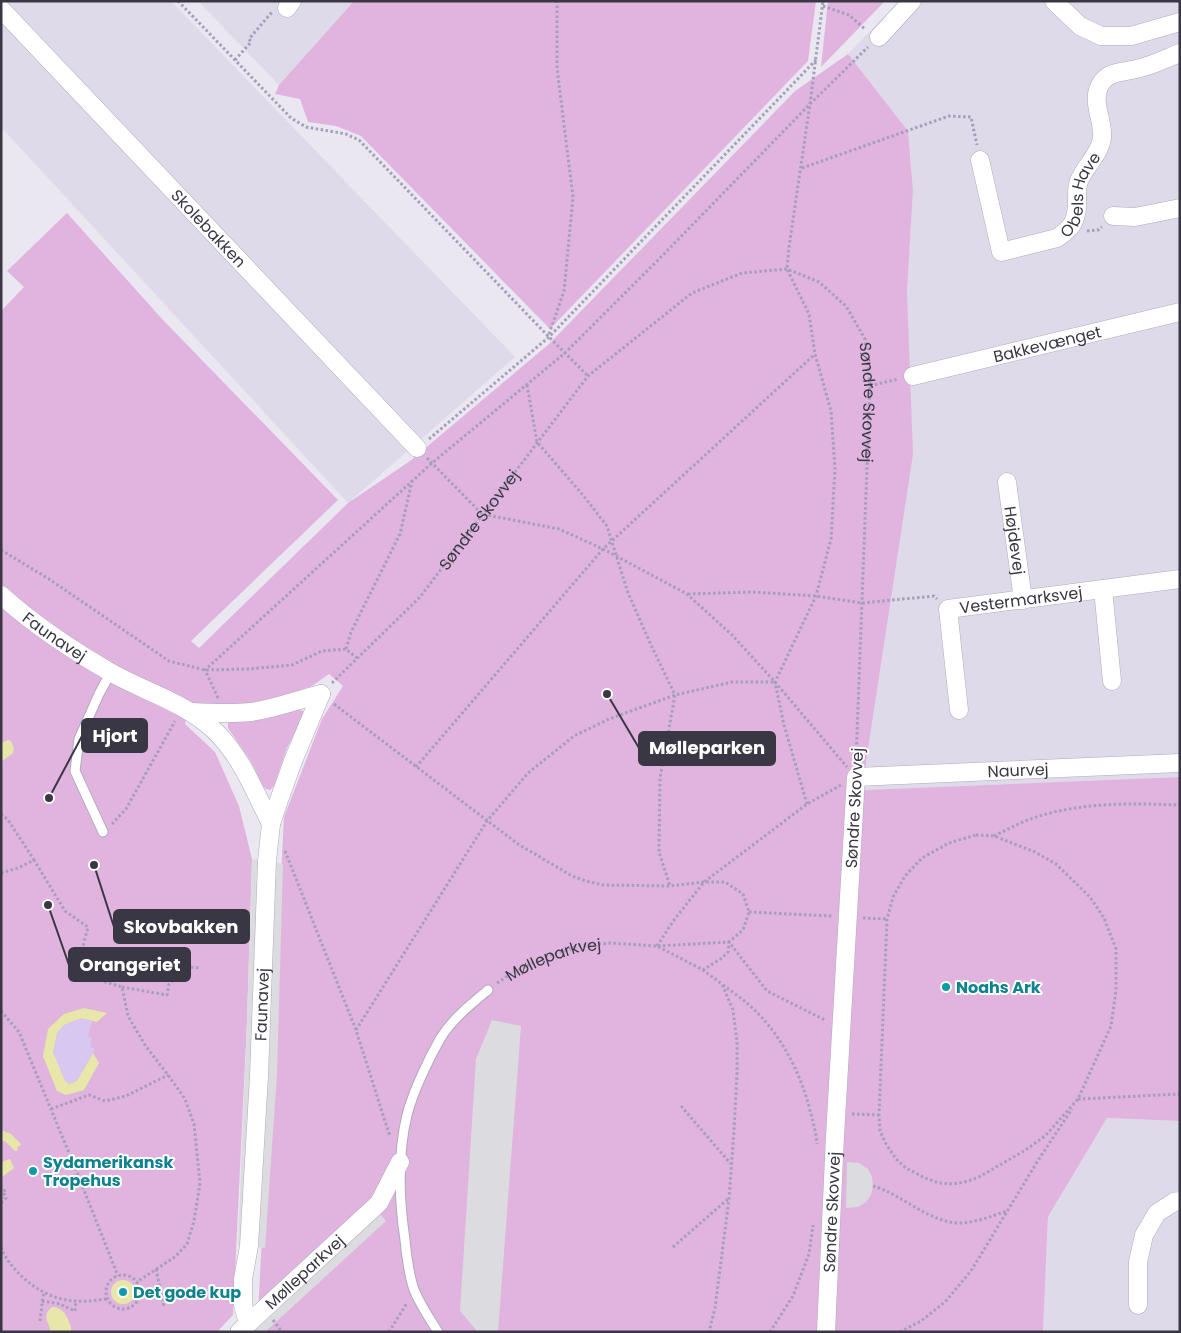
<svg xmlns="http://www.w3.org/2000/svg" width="1181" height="1333" viewBox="0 0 1181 1333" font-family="Poppins,sans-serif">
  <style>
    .residential { fill: #dedae9 }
    .green { fill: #e1b4df }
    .sand { fill: #d7c7f1 }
    .parking { fill: #dcdbe0 }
    .water { fill: #e7e7aa }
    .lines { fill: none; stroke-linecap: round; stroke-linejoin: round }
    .lane-casing { stroke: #afabbc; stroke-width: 11 }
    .street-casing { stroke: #afabbc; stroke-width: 19 }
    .path { stroke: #a59ebc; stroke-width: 3; stroke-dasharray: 2.5 2.5; stroke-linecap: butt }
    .lane { stroke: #fff; stroke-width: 9 }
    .street { stroke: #fff; stroke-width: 18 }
    .culture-dot { fill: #0f9aa8; stroke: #fff; stroke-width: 2 }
    .labels { text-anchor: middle; stroke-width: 4; stroke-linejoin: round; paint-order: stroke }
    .street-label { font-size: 16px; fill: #393743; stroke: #fff }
    .culture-label { font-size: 16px; font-weight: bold; fill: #0d838f; stroke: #fff; text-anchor: start }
    .leader { fill: none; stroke: #393743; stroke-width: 2 }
    .callout-dot { fill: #393743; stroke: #fff; stroke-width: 2 }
    .callout { fill: #393743; stroke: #393743; stroke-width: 2 }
    .callout-label { font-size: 18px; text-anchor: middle; font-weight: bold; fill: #fff }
  </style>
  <rect width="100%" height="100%" fill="#eae7f1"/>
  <g class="residential">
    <path d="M1 1H171L515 357 348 503 1 127Z"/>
    <path d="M198 1H354L279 85Z"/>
    <path d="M899 1H1180V777L865 790 866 762 907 292 913 190 908 131 848 54Z"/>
    <path d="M1107 1118 1180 1121V1332H1043L1048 1218Z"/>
  </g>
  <g class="green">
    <path d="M354 1H816L808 61 550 329 361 136 336 126 308 122 300 99 275 94 279 85Z"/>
    <path d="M828 1H885L821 67Z"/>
    <path d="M848 54 908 131 913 190 907 292 913 454 866 762 865 790 1180 777V1121L1107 1118 1048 1217 1043 1332H257L284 817 322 719 343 686 329 674 312 686 269 701 228 706 189 703 185 724 215 752 239 806 252 859 247 1021 233 1315 217 1332H1V311L24 287 7 271 67 213 163 320 338 500 191 641 199 648 348 503 410 461 549 344 795 91Z"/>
    <path d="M298 709 303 711V717L287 748 274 786 270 790 266 789 263 786 250 760 228 728V723L230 721Z"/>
  </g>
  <path class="sand" d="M81 1018 92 1021 88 1037 92 1038 90 1047 95 1049 77 1081 69 1084 65 1082 53 1052 57 1033 64 1025Z"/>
  <g class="parking">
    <path d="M252 859 283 864 277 1074 265 1248 238 1245 247 1021Z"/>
    <path d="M492 1020 521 1026 498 1332 477 1331 460 1311 476 1059Z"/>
    <path d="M847 1162 859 1163 868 1169 872 1177 873 1186 871 1195 866 1202 858 1207 846 1208Z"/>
    <path d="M374 1207 386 1221 265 1332H255L248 1323Z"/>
  </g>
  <g class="water">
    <path d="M8 740 11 741 14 749 13 753 1 762V743Z"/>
    <path d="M84 1008 107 1013 97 1022 81 1018 64 1025 57 1033 53 1052 65 1081 69 1084 77 1081 93 1053 99 1063 84 1090 66 1095 57 1091 43 1056 48 1029 64 1014Z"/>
    <path d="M1 1130 11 1134 21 1144V1145L17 1147 18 1150 15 1151 6 1142 1 1140Z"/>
    <path d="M10 1159 14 1168 1 1178V1164L4 1161Z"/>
    <circle cx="123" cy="1292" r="12"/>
    <path d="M52 1307C66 1308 69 1320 72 1332H51C49 1321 41 1317 52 1307Z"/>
  </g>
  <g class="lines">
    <g class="lane-casing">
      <g id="lane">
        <path d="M103 832 75 771 79 739 99 694 111 672"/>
        <path d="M438 1332C430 1319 421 1306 415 1292 410 1281 406 1253 405 1240 399 1199 397 1156 407 1115 413 1092 428 1060 440 1039 452 1019 471 1004 488 990"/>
      </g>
    </g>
    <g class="street-casing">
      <g id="street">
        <path d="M1054 1 1080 26 1101 36H1131L1180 22"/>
        <path d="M287 8 292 1"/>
        <path id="s3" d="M1 9 417 448"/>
        <path d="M879 37 912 1"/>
        <path id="s4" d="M980 160 1001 252 1057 238C1063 234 1069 229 1073 223 1081 207 1074 194 1079 181 1085 166 1100 154 1102 138 1104 119 1089 100 1102 82 1103 80 1108 76 1110 75 1119 71 1131 71 1140 68 1154 65 1167 58 1180 53"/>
        <path d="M1113 216 1135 217 1180 208"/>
        <path id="s5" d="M913 376 1180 312"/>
        <path id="s6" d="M1007 482 1023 600"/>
        <path d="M1103 589 1112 681"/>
        <path id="s7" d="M1 595C34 625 72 650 110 672 145 692 187 703 216 732 242 758 255 792 271 824"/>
        <path id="s8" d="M959 710 948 609 1180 579"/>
        <path d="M192 712C211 713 231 714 250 712 274 709 297 700 321 694"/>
        <path d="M1138 1305V1262L1144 1235 1157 1213 1174 1202 1180 1201"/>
        <path id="s9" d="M248 1323 243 1305V1279L249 1246 259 1076 267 861 271 824 279 800 293 761 321 694"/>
        <path id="s10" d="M239 1332 379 1203 400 1162"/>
        <path id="s11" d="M826 1332 835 1136 856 777 1180 763"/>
      </g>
    </g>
    <g class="path">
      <path d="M178 1 291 118 306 127 346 134 359 140 549 337 588 376"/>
      <path d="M823 6 849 15 865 29"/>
      <path d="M235 60 251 42 249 39 272 12"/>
      <path d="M802 168 949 116 971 117 977 145"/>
      <path d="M1087 231 1098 230 1102 227"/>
      <path d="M549 334 564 291 573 197 557 68V1"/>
      <path d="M527 385 537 442 582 494 607 526 628 593 651 645 675 695 660 778 659 852 670 886"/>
      <path d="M870 386 898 379"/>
      <path d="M429 439 549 337 816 60"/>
      <path d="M427 458 482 514 559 529 603 549 687 594 732 635 775 682 847 767"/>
      <path d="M1 550 49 579 169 661 205 670 249 669 292 665 322 651 346 649 357 658"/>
      <path d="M688 594 752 592 816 596 862 603 934 596 937 599"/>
      <path d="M346 649 351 632 400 534 412 481"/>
      <path id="s1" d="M332 683 420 597 588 376 692 293 742 273 787 269 819 282 846 306 865 339 870 386 856 761"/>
      <path d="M218 698 205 670 432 463 565 353 664 254 810 104 868 47"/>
      <path d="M334 704 518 844 572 876 586 881 603 885 670 886 704 882H725L743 894 749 912 743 930 729 942 767 991 825 1020"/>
      <path d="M416 767 603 549 815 354"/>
      <path d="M807 804 784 725 775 682 816 596 831 539 835 469 831 411 815 354 809 314 787 269 789 247 810 104 823 1"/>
      <path d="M1 814 8 820 34 860"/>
      <path d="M112 824 126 809 175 721"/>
      <path d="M976 835 994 836 1035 852 1056 864 1090 897 1104 918 1116 949V990L1111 1026 1078 1099 1045 1136 1024 1151 979 1177 965 1182 953 1184 939 1183 925 1178 906 1168 896 1159 886 1144 880 1131 879 1115 887 919 893 897 905 876 922 858 949 843Z"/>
      <path d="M994 836C1004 831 1014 826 1025 821 1074 802 1128 803 1180 805"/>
      <path d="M285 851 356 1030 384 1118 390 1136"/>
      <path d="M1 873 18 868 34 860 65 911 88 927 78 965 87 976 122 987 128 1016 145 1045 168 1075 185 1099 194 1124 200 1183 194 1221 187 1244 176 1256 137 1282"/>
      <path d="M749 912 832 916"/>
      <path d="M863 918 887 919"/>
      <path d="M657 946 674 920 704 882 807 804 841 785"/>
      <path d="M658 946 729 942 728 952 722 958 703 970"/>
      <path id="s2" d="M497 983 514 972 545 957 579 946 610 943 657 946 703 970 722 984 733 1010 737 1042V1074L734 1130 729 1199 715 1308 709 1332"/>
      <path d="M723 985C731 991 740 997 748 1004 778 1030 798 1067 809 1106 812 1119 816 1131 817 1144"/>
      <path d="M122 987 167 995 169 984 189 967 200 968"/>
      <path d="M1 1011 19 1032 74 1165 118 1276"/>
      <path d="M356 1030 487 821 528 773 574 736 609 719 675 695 732 682H774"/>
      <path d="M1078 1099 1180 1094"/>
      <path d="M681 1106 731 1164"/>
      <path d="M51 1109 89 1095 105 1101 126 1096 168 1075"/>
      <path d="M852 1114 879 1115"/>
      <path d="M54 1172 74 1165"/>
      <path d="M873 1186C902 1194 930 1224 962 1223 977 1222 992 1216 1007 1211"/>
      <path d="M1 1203 6 1198 3 1191 6 1190"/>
      <path d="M1 1247C4 1255 8 1261 13 1267 29 1286 51 1300 76 1301 86 1302 97 1300 107 1299"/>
      <path d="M673 1247 728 1199"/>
      <path d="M156 1269 164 1307"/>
      <circle cx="123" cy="1292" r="17"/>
      <path d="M42 1301 60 1304 75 1311 76 1301"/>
      <path d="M273 1320 282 1332"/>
      <path d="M40 1321 43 1296 45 1293"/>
      <path d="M389 1332 407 1303"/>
      <path d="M770 1332 793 1296 809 1254 813 1225"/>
      <path d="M900 1332 921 1321 945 1302 971 1271 1037 1162 1072 1109"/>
    </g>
    <use href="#lane" class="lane"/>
    <use href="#street" class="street"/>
  </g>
  <g class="culture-dot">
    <circle cx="946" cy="987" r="5"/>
    <circle cx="33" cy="1171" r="5"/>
    <circle cx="123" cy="1292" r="5"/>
  </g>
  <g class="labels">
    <g class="street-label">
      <text dy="6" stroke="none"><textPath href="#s4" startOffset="204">Obels Have</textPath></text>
      <text dy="6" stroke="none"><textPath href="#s3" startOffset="302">Skolebakken</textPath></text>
      <text dy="6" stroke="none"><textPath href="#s5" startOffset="138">Bakkevænget</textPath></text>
      <text dy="6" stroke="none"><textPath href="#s1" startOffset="805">Søndre Skovvej</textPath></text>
      <text dy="6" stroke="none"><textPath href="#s1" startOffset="220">Søndre Skovvej</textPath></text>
      <text dy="6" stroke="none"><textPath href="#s6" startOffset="59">Højdevej</textPath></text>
      <text dy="6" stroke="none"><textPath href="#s8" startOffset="175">Vestermarksvej</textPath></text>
      <text dy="6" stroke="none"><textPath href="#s7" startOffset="68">Faunavej</textPath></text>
      <text dy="6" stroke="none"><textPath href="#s11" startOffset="718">Naurvej</textPath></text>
      <text transform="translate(854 808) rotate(-87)" y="6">Søndre Skovvej</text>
      <text dy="6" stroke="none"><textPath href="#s2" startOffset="62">Mølleparkvej</textPath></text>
      <text dy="6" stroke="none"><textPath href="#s9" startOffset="320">Faunavej</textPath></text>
      <text dy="6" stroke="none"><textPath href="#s11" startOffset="120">Søndre Skovvej</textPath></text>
      <text dy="6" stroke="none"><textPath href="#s10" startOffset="89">Mølleparkvej</textPath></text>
    </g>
    <g class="culture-label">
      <text x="956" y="993">Noahs Ark</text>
      <text x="43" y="1168">Sydamerikansk<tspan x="43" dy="18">Tropehus</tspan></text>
      <text x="133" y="1298">Det gode kup</text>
    </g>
  </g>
  <path class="leader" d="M49 798L82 736M607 694L639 748M94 865L114 927M48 905L69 965"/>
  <g class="callout-dot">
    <circle cx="49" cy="798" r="5"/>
    <circle cx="607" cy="694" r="5"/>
    <circle cx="94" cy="865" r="5"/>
    <circle cx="48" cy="905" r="5"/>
  </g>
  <g class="callout">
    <rect x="82" y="719" width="65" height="33" rx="5"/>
    <rect x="639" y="732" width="136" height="33" rx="5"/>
    <rect x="114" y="910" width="135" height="33" rx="5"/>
    <rect x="69" y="948" width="121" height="33" rx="5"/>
  </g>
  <g class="callout-label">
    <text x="115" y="742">Hjort</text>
    <text x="707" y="754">Mølleparken</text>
    <text x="181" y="933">Skovbakken</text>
    <text x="130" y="971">Orangeriet</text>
  </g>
  <rect width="1181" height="1333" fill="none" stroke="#393743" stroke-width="5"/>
</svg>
